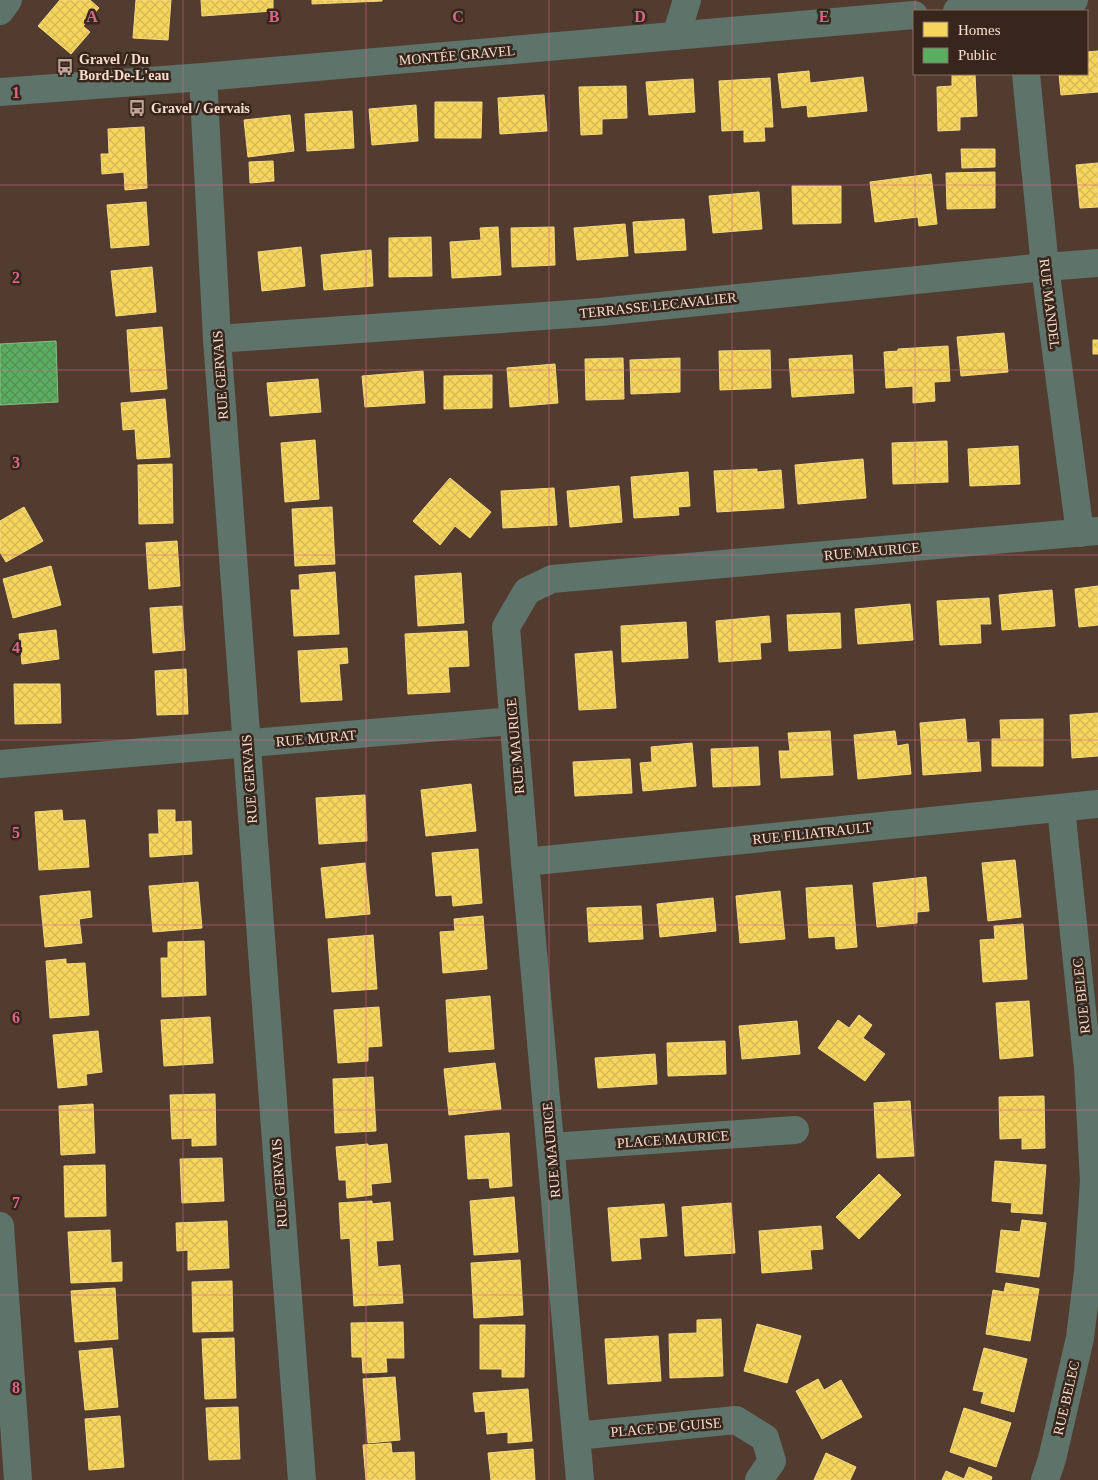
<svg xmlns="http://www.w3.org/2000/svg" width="1098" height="1480" viewBox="0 0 1098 1480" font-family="Georgia,serif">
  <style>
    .homes { fill: url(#homes-cross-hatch); stroke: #f7d87f }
    .public { fill: url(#public-cross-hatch); stroke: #89bc82 }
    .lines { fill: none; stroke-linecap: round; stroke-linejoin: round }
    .minor { stroke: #5e746b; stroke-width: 28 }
    .grid { fill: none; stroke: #d8678a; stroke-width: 1; stroke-opacity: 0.55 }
    .labels { text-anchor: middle; stroke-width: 5; stroke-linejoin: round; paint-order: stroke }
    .street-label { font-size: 14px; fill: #f8ded0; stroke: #38251b }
    .poi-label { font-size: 14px; font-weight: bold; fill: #f8ded0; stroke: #38251b; text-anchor: start }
    .grid-label { font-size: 16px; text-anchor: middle; font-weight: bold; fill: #d8678a; stroke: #38251b; stroke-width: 5; stroke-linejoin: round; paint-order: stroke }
  </style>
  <defs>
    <pattern id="homes-cross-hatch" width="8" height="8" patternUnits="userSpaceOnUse" patternTransform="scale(1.25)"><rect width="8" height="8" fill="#f6d55c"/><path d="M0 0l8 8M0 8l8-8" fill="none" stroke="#d4b856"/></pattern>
    <pattern id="public-cross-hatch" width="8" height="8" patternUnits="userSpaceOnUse" patternTransform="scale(1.25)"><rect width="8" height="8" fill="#5aae61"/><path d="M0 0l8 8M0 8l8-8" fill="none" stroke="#558e56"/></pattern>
  </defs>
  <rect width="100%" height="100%" fill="#523c2f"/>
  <g class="homes">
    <path d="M60 0H90L99 8 83 26 90 32 71 54 38 26Z"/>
    <path d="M136 0H171L168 40 133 38Z"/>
    <path d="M201 0H273V11L202 16Z"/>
    <path d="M312 0H382V1L312 4Z"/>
    <path d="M1098 51V92L1061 95 1059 74H1087V52Z"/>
    <path d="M809 71 810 83 863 77 867 111 808 117 807 105 782 108 778 74Z"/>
    <path d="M952 74H975L977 116 960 117V130L938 131 937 87 952 86Z"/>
    <path d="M770 78 773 127H764L765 141 744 142V130L722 131 719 81Z"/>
    <path d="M693 79 695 112 649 115 646 82Z"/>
    <path d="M626 86 627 118 602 119V134L581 135 579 87Z"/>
    <path d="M544 95 547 131 500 134 498 98Z"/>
    <path d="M435 102H482L481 138H435Z"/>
    <path d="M416 105 418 141 372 145 369 109Z"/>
    <path d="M352 111 354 148 307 151 305 114Z"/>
    <path d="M290 115 294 151 248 157 244 120Z"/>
    <path d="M144 127 147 188 125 190 124 172 102 174 101 154H109L108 129Z"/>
    <path d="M961 149H995V167L962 168Z"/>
    <path d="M273 161 274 181 250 183 249 162Z"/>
    <path d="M1098 163V207L1080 208 1076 165Z"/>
    <path d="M995 172V208L947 209 946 173Z"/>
    <path d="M931 174 937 224 919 226 918 217 875 222 870 182Z"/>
    <path d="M792 186H841V223L793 224Z"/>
    <path d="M759 192 762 229 713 233 709 196Z"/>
    <path d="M146 202 149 245 111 248 107 205Z"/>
    <path d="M684 219 686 250 635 253 633 222Z"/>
    <path d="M625 224 628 256 577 260 574 228Z"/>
    <path d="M498 227 501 275 452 278 450 242 481 240 480 228Z"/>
    <path d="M554 227 555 265 512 267 511 228Z"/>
    <path d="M431 237 432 276 389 277V238Z"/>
    <path d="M301 247 305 286 262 291 258 252Z"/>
    <path d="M371 250 373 286 324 290 321 255Z"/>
    <path d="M152 267 156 312 116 316 111 271Z"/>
    <path d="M162 327 167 389 131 392 127 330Z"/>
    <path d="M1004 333 1008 372 961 376 957 337Z"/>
    <rect x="1093" y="340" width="5" height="14"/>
    <path d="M948 346 950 381 934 382 935 401 913 403V386L886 388 884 352 898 351V349Z"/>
    <path d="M770 350 771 388 720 390 719 351Z"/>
    <path d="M852 355 854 393 792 397 789 359Z"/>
    <path d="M623 358 624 399 586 400 585 359Z"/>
    <path d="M680 358V392L631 394 630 360Z"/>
    <path d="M555 364 558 403 510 407 507 368Z"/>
    <path d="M423 371 425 403 365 407 362 376Z"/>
    <path d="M492 375V408L444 409V376Z"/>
    <path d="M318 379 321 412 270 416 267 383Z"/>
    <path d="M165 399 170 457 137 459 135 429 123 430 121 403Z"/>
    <path d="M315 440 319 499 285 502 281 443Z"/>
    <path d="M947 441 948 482 893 484 892 443Z"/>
    <path d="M1018 446 1020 484 970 486 968 449Z"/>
    <path d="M863 459 866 498 798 504 795 465Z"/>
    <path d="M172 464 173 523 139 524 138 465Z"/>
    <path d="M757 469V472L781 470 784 508 717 512 714 471Z"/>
    <path d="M688 472 690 506 678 507 679 515 634 518 631 477Z"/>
    <path d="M450 478 491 512 470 538 455 526 440 545 413 521Z"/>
    <path d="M619 486 622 522 570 527 567 491Z"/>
    <path d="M554 488 557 525 503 528 501 491Z"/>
    <path d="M24 507 43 541 6 562 0 552V521Z"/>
    <path d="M332 507 335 564 295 566 292 509Z"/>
    <path d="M177 541 180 586 149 589 146 543Z"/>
    <path d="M51 566 61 605 13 618 3 579Z"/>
    <path d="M335 572 339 634 294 636 291 590H300L299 575Z"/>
    <path d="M461 573 464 623 418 626 415 576Z"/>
    <path d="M1098 586V625L1079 627 1075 589Z"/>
    <path d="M1052 590 1055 626 1002 630 999 595Z"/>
    <path d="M989 598 991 624H980L981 643 940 645 937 601Z"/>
    <path d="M910 604 913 640 858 644 855 609Z"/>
    <path d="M182 606 185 650 153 653 150 608Z"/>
    <path d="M840 613 841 648 789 651 787 615Z"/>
    <path d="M769 616 771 642 760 643 761 659 719 662 716 621Z"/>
    <path d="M686 622 688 658 622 662 621 626Z"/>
    <path d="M56 630 59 659 22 664 19 634Z"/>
    <path d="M467 631 469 666 448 667 450 692 408 694 405 634Z"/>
    <path d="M347 648 348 663 339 664 342 700 301 702 298 651Z"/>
    <path d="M612 651 616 708 579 710 575 654Z"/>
    <path d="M186 669 188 714 157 715 155 671Z"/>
    <path d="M14 684H60L61 723 15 724Z"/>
    <path d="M1098 713V756L1072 758 1070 715Z"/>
    <path d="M965 719 967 743 979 742 981 771 923 775 920 723Z"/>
    <path d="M1043 719V766H992V739H1001L1000 720Z"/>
    <path d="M830 731 833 775 781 778 779 751H790L788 733Z"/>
    <path d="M895 731 897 746 908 744 911 774 858 779 854 735Z"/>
    <path d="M692 743 696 786 643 791 640 763 652 762 651 747Z"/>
    <path d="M758 747 760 785 713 787 711 749Z"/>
    <path d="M630 759 632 793 575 796 573 762Z"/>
    <path d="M471 784 476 831 426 836 421 790Z"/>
    <path d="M365 795 367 841 319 844 316 798Z"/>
    <path d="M62 810 63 821 85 820 89 867 39 870 35 812Z"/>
    <path d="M158 810H175V822L191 821 192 854 150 857 149 834H159Z"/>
    <path d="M478 849 482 903 453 906 452 895 436 896 432 853Z"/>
    <path d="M1015 860 1021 917 988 921 982 863Z"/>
    <path d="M365 863 370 914 326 918 321 868Z"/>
    <path d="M926 877 929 911 917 912V923L877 927 873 883Z"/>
    <path d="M198 882 202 928 153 932 149 886Z"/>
    <path d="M852 885 857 947 836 949 835 936 809 938 806 888Z"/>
    <path d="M90 891 92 917 79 919 82 943 45 947 40 896Z"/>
    <path d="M780 891 785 939 740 943 736 896Z"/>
    <path d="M713 898 716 931 660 937 657 904Z"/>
    <path d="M641 906 643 939 589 942 587 908Z"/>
    <path d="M483 916 487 969 443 973 440 932 455 931 454 919Z"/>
    <path d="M1023 924 1027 979 983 982 980 940 995 939 994 926Z"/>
    <path d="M373 935 377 989 332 992 328 939Z"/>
    <path d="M204 941 206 995 162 997 161 958H168V942Z"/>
    <path d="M66 959V964L85 963 89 1015 50 1018 46 961Z"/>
    <path d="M490 996 494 1049 449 1052 446 1000Z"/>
    <path d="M1029 1001 1033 1056 1000 1059 996 1003Z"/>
    <path d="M379 1007 382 1046 368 1047V1061L338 1063 334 1010Z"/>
    <path d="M859 1015 872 1025 863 1038 885 1054 865 1081 818 1048 838 1020 849 1028Z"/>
    <path d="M210 1017 213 1063 164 1066 161 1020Z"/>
    <path d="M797 1021 800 1054 742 1059 739 1026Z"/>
    <path d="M98 1031 102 1072 86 1074 87 1085 58 1088 53 1035Z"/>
    <path d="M725 1041 726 1074 668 1076 667 1043Z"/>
    <path d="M655 1054 657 1084 598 1088 595 1058Z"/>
    <path d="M495 1063 501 1109 449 1115 444 1069Z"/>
    <path d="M373 1077 376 1131 335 1133 333 1079Z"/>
    <path d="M215 1094 216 1145 192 1146V1138L172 1139 170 1095Z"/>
    <path d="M1044 1096 1045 1148 1022 1149V1138L1000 1139 999 1097Z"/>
    <path d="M910 1101 914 1156 877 1158 874 1103Z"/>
    <path d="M93 1104 95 1153 61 1155 59 1106Z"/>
    <path d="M509 1133 512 1186 490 1188 489 1178 468 1179 465 1136Z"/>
    <path d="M368 1144V1146L387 1144 391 1182 371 1184 372 1195 347 1198 346 1180H339L336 1147Z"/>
    <path d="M222 1158 224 1201 182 1203 180 1159Z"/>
    <path d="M995 1161 1046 1165 1042 1214 1011 1212 1012 1203 992 1201Z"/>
    <path d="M105 1165 106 1216 65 1217 64 1166Z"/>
    <path d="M879 1174 901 1195 859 1239 836 1217Z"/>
    <path d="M514 1197 518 1252 474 1255 470 1201Z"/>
    <path d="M372 1201V1204L390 1202 393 1240 376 1241 378 1267 400 1265 403 1303 354 1306 350 1238 341 1239 339 1203Z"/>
    <path d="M731 1203 735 1253 685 1256 682 1207Z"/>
    <path d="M664 1204 667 1236 639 1238 641 1259 612 1261 608 1208Z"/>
    <path d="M1022 1220 1046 1223 1039 1277 996 1272 1001 1230 1020 1232Z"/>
    <path d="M227 1221 229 1268 188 1270V1250L177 1251 176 1223Z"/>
    <path d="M821 1226 823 1249 810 1250 812 1269 762 1273 759 1231Z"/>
    <path d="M110 1230 111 1263 122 1262V1281L71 1283 68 1232Z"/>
    <path d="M520 1260 523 1315 474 1318 471 1263Z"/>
    <path d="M232 1281 233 1331 193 1332 192 1282Z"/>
    <path d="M1006 1283 1039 1289 1030 1341 986 1334 993 1290 1004 1292Z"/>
    <path d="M115 1288 118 1339 75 1342 71 1291Z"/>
    <path d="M721 1319 723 1376 670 1378 669 1334 697 1333V1320Z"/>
    <path d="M403 1322 404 1358H386L387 1372 363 1373 362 1357H352L351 1323Z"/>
    <path d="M757 1324 801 1336 787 1383 744 1371Z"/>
    <path d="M480 1325H525L524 1377H502V1369H480Z"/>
    <path d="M658 1336 661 1381 608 1384 605 1339Z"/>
    <path d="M234 1338 236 1398 205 1399 202 1339Z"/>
    <path d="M112 1348 118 1407 85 1410 79 1351Z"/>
    <path d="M984 1348 1027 1359 1014 1412 981 1403 984 1392 973 1390Z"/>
    <path d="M395 1377 400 1440 368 1443 363 1379Z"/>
    <path d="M818 1379 824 1390 841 1380 862 1417 822 1439 796 1391Z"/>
    <path d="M528 1389 532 1441 508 1443V1432L487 1434 485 1411 475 1412 473 1393Z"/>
    <path d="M238 1407 240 1459 209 1460 206 1408Z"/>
    <path d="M964 1408 1011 1423 996 1467 950 1452Z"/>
    <path d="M120 1416 124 1467 89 1470 85 1419Z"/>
    <path d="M391 1443 392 1453 414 1452 415 1480H366L363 1445Z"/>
    <path d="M533 1449 535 1480H491L488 1453Z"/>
    <path d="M826 1453 856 1467 850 1480H814Z"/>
    <path d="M969 1467 992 1477 991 1480H942L946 1471 964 1479Z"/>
  </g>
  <path class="public" d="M56 341 58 402 0 405V344Z"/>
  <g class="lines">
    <g class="minor">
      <path d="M0 11 8 0"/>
      <path d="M957 11 1074 0"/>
      <path d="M676 36 687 0"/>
      <path d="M1026 74 1045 267 1080 533"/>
      <path d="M203 77 217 339 277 1155 302 1480"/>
      <path d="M0 92 203 77 914 15"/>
      <path d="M217 339 600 312 1045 267 1098 263"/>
      <path d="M0 764 513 721"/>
      <path d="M525 862 1098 804"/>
      <path d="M551 1147 795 1130"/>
      <path d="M0 1226 18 1480"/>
      <path d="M576 1436 736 1420 765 1438 772 1461 759 1480"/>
      <path d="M580 1480 525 862 506 627 527 591 552 579 1098 531"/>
      <path d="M1045 1480 1052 1459 1080 1338 1088 1272 1094 1181 1088 1068 1061 808"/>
    </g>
  </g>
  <path class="grid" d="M183 0V1480M366 0V1480M549 0V1480M732 0V1480M915 0V11M915 74V1480M0 185H1098M0 370H1098M0 555H1098M0 740H1098M0 925H1098M0 1110H1098M0 1295H1098"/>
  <defs>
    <g id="bus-bare" transform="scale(1.35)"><path d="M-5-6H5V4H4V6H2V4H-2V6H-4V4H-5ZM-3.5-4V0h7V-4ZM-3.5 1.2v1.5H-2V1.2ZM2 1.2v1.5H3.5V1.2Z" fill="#bea598" stroke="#38251b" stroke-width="2.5" paint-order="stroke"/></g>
  </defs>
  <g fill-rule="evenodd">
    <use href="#bus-bare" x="65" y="67"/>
    <use href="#bus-bare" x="137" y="108"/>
  </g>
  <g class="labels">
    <g class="street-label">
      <text transform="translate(457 55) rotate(-5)" y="5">MONTÉE GRAVEL</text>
      <text transform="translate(1050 304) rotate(83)" y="5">RUE MANDEL</text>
      <text transform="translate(658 305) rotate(-6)" y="5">TERRASSE LECAVALIER</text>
      <text transform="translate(220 375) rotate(-94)" y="5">RUE GERVAIS</text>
      <text transform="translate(872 551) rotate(-5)" y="5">RUE MAURICE</text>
      <text transform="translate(316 738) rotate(-5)" y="5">RUE MURAT</text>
      <text transform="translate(515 746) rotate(-95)" y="5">RUE MAURICE</text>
      <text transform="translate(249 779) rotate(-94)" y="5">RUE GERVAIS</text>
      <text transform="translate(812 833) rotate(-6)" y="5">RUE FILIATRAULT</text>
      <text transform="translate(1081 996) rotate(-96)" y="5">RUE BELEC</text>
      <text transform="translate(673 1139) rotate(-4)" y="5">PLACE MAURICE</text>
      <text transform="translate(551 1150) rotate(-95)" y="5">RUE MAURICE</text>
      <text transform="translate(279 1183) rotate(-94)" y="5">RUE GERVAIS</text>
      <text transform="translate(1066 1398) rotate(-77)" y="5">RUE BELEC</text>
      <text transform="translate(666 1427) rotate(-5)" y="5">PLACE DE GUISE</text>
    </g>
    <g class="poi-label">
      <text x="79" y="64">Gravel / Du<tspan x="79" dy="16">Bord-De-L'eau</tspan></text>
      <text x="151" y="113">Gravel / Gervais</text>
    </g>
  </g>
  <g class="grid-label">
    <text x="92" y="22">A</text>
    <text x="274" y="22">B</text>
    <text x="458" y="22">C</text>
    <text x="640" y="22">D</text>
    <text x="824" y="22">E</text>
    <text x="16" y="98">1</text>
    <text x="16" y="283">2</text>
    <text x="16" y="468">3</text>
    <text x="16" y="653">4</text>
    <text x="16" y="838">5</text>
    <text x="16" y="1023">6</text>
    <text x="16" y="1208">7</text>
    <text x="16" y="1393">8</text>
  </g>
  <rect x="913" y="10" width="175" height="65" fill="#38251b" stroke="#856f63"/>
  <rect x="923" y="22" width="25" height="15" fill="#f6d55c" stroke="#856f63"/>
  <text x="958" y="35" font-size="15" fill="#f8ded0">Homes</text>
  <rect x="923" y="48" width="25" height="15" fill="#5aae61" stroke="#856f63"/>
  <text x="958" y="60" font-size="15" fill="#f8ded0">Public</text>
</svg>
